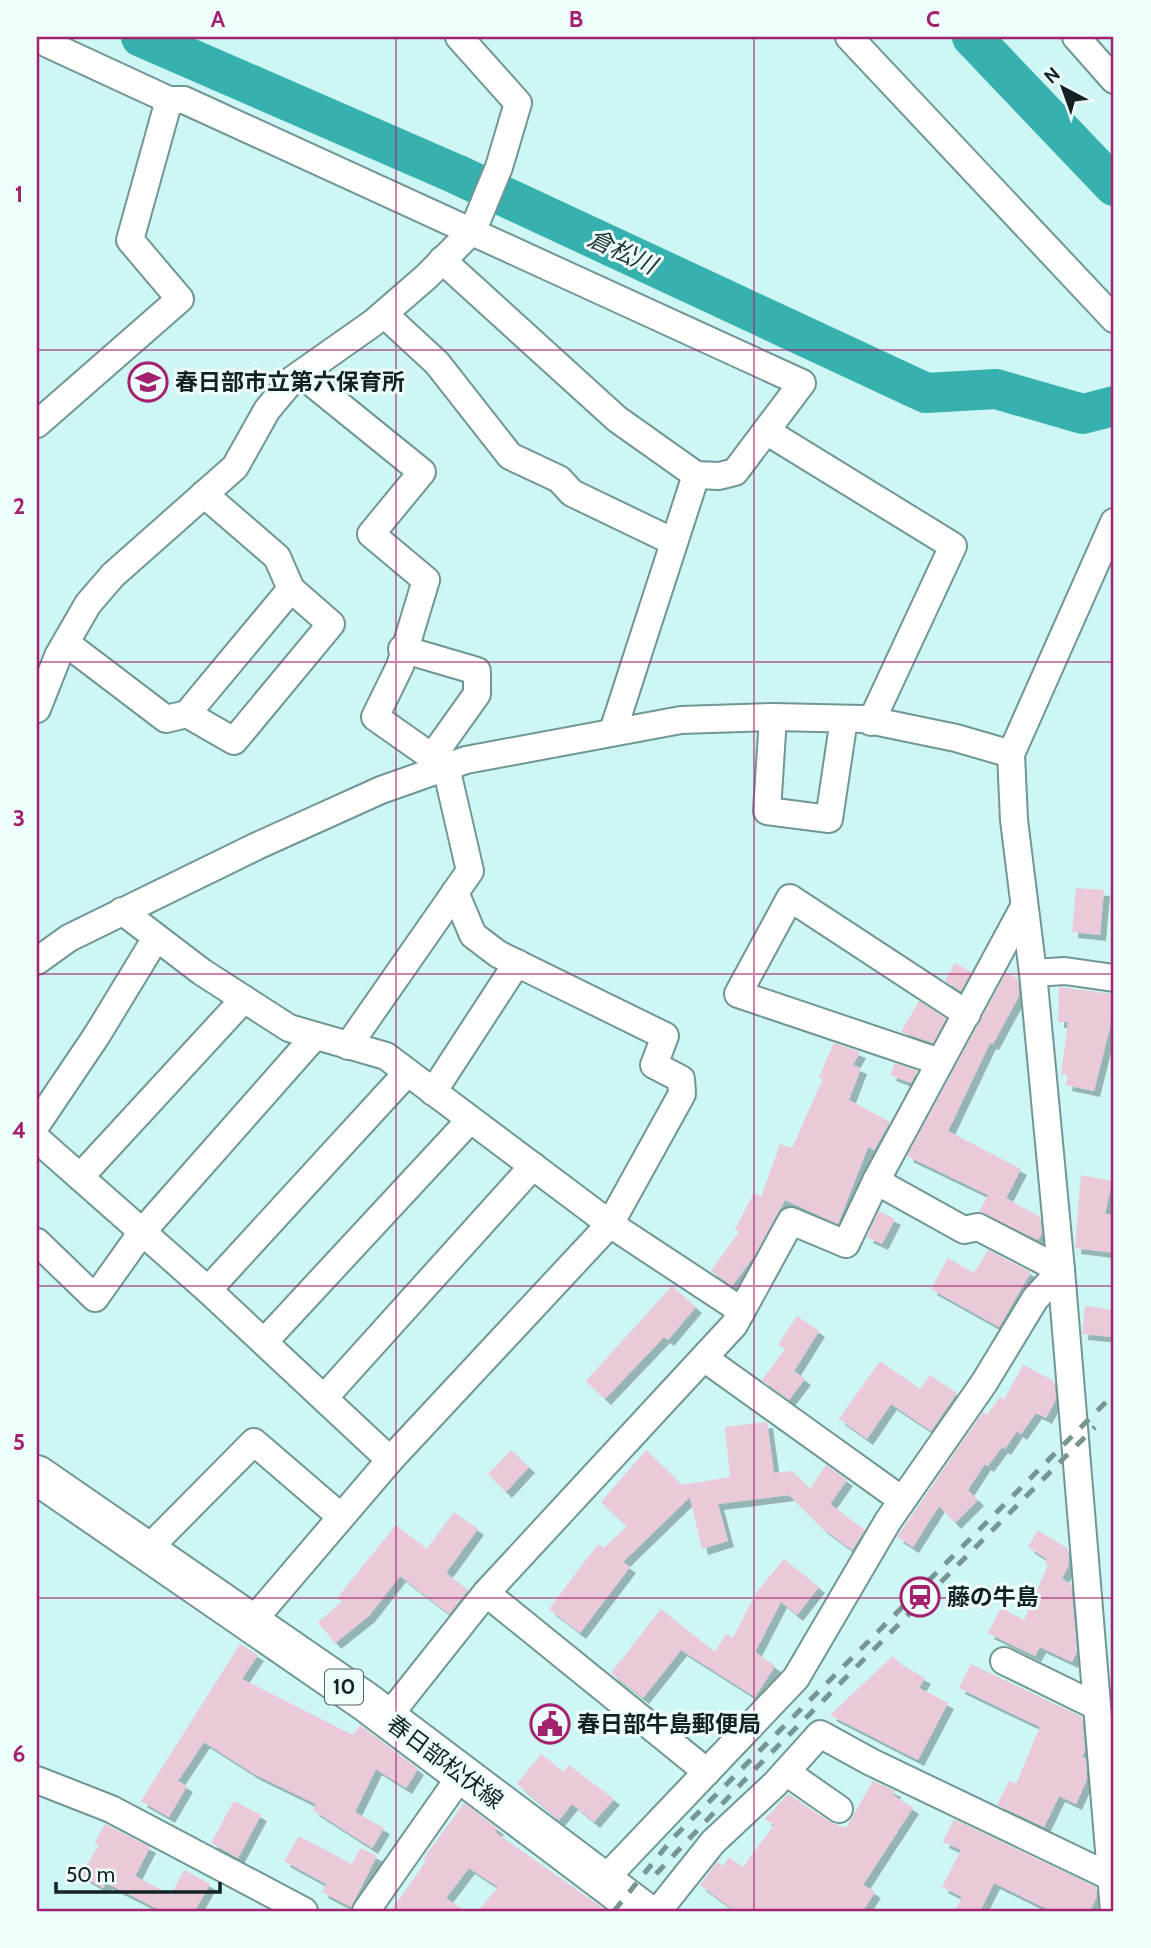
<svg xmlns="http://www.w3.org/2000/svg" width="1151" height="1948" viewBox="0 0 1151 1948" font-family="Cabin,'Noto Sans JP',sans-serif">
  <style>
    .lines { fill: none; stroke-linecap: round; stroke-linejoin: round }
    .river { stroke: #36b1ad; stroke-width: 40 }
    .building { fill: #eac9d8; filter: url(#shadow) }
    .street-casing { stroke: #709795; stroke-width: 30 }
    .primary-casing { stroke: #709795; stroke-width: 42 }
    .street { stroke: #fff; stroke-width: 26 }
    .primary { stroke: #fff; stroke-width: 38 }
    .rail { stroke: #789594; stroke-width: 5; stroke-dasharray: 12 12; stroke-linecap: butt }
    .grid { fill: none; stroke: #a4216f; stroke-width: 2; stroke-opacity: 0.55 }
    .labels { text-anchor: middle; stroke-width: 6; stroke-linejoin: round; paint-order: stroke }
    .shield { fill: #edfefd; stroke: #546464; stroke-width: 2 }
    .shield-label { font-size: 21px; font-weight: bold; fill: #132222 }
    .poi-label { font-size: 23px; font-weight: bold; fill: #132222; stroke: #edfefd; text-anchor: start }
    .street-label { font-size: 23px; fill: #132222; stroke: #edfefd }
    .water-label { font-size: 24px; font-style: italic; fill: #1d3231; stroke: #edfefd }
    .neatline { fill: none; stroke: #a4216f; stroke-width: 2.5 }
    .grid-label { font-size: 23px; text-anchor: middle; font-weight: bold; fill: #a4216f }
  </style>
  <defs>
    <filter id="shadow"><feDropShadow dx="6" dy="6" stdDeviation="0" flood-color="#0004"/></filter>
  </defs>
  <rect width="100%" height="100%" fill="#cdf6f4"/>
  <g class="lines">
    <g class="river">
      <path d="M141 37 456 174 926 393 996 389 1083 414 1114 406"/>
      <path d="M972 37 1114 186"/>
    </g>
  </g>
  <g class="building">
    <path d="M1076 888 1104 890 1100 935 1072 932Z"/>
    <path d="M955 963 971 972 961 991 945 981Z"/>
    <path d="M1006 973 1018 979 1019 996 993 1044 990 1043 948 1131 1021 1169 1006 1198 1040 1217 1042 1233 1038 1240 979 1212 988 1195 907 1156Z"/>
    <path d="M1059 987 1112 994 1110 1027 1094 1091 1066 1085 1068 1075 1061 1074 1068 1022H1058Z"/>
    <path d="M919 1001 946 1019 933 1043 901 1032Z"/>
    <path d="M834 1043 860 1052 853 1065 861 1068 849 1100 890 1122 874 1150 868 1147 838 1224 785 1200 755 1255 732 1286 711 1271 739 1232 735 1229 754 1193 761 1197 780 1144 792 1148 823 1079 819 1077Z"/>
    <path d="M895 1063 917 1071 911 1083 890 1075Z"/>
    <path d="M1081 1175 1112 1181 1105 1214 1114 1215V1253L1075 1248Z"/>
    <path d="M879 1211 895 1219 882 1244 867 1237Z"/>
    <path d="M988 1250 1031 1272 999 1327 931 1289 948 1258 974 1273Z"/>
    <path d="M672 1286 696 1307 668 1340 664 1337 605 1399 586 1381Z"/>
    <path d="M1085 1306 1114 1310 1113 1337 1082 1334Z"/>
    <path d="M797 1316 819 1331 794 1371 805 1379 789 1400 762 1380 785 1349 778 1345Z"/>
    <path d="M880 1361 920 1389 930 1375 957 1393 931 1431 891 1404 867 1439 839 1419Z"/>
    <path d="M1023 1365 1054 1381 1056 1399 1046 1418 1036 1413 1021 1434 1017 1431 1005 1449 1002 1447 988 1466 985 1464 968 1490 978 1500 955 1523 939 1506 913 1547 897 1537 983 1412 987 1415 1000 1397 1004 1400Z"/>
    <path d="M767 1422 774 1473 792 1471 810 1489 826 1465 847 1480 830 1504 865 1530 852 1550 823 1529 789 1495 718 1504 728 1541 702 1549 690 1497 623 1562 630 1567 580 1633 549 1609 598 1544 604 1548 627 1526 601 1502 646 1450 682 1485 730 1477 725 1427Z"/>
    <path d="M511 1450 529 1467 506 1492 488 1474Z"/>
    <path d="M454 1512 478 1529 446 1573 468 1590 449 1614 400 1576 369 1616 335 1643 318 1622 342 1602 337 1598 396 1525 427 1549Z"/>
    <path d="M1038 1530 1068 1549 1069 1564 1062 1579 1071 1584 1077 1652 1072 1662 1040 1647 1035 1656 988 1633 1001 1608 1024 1620 1048 1565 1045 1563 1047 1559 1028 1547Z"/>
    <path d="M784 1559 819 1587 797 1615 781 1602 755 1652 775 1666 755 1697 681 1650 643 1698 611 1673 661 1609 715 1652 726 1634 733 1638 756 1593Z"/>
    <path d="M240 1644 258 1655 242 1679 353 1735 360 1725 418 1769 406 1788 376 1769 355 1812 384 1828 372 1848 313 1810 316 1804 254 1774 204 1742 178 1781 187 1786 169 1817 141 1801Z"/>
    <path d="M893 1656 900 1664 925 1678 919 1688 948 1703 918 1760 830 1715Z"/>
    <path d="M971 1664 1082 1717 1085 1750 1082 1757 1086 1759 1087 1779 1076 1804 1059 1796 1044 1827 997 1805 1009 1781 1016 1784 1040 1727 959 1688Z"/>
    <path d="M541 1754 564 1772 569 1765 614 1799 594 1822 572 1804 559 1820 517 1784Z"/>
    <path d="M873 1781 895 1791 893 1795 913 1808 863 1885 875 1892 863 1911H735L700 1885 717 1862 723 1866 729 1857 743 1867 774 1825 765 1819 788 1794 830 1822 846 1828Z"/>
    <path d="M234 1801 261 1815 238 1858 211 1843Z"/>
    <path d="M464 1803 498 1829 495 1832 607 1911H478L498 1887 469 1868 446 1898 465 1911H391L426 1861 423 1859Z"/>
    <path d="M954 1819 1096 1887 1097 1896 1090 1911H1051L994 1883 980 1911H955L962 1897 942 1887 961 1850 943 1842Z"/>
    <path d="M105 1824 150 1847 135 1876 171 1895 184 1870 210 1884 196 1909 201 1911H162L106 1883 103 1888 81 1875 99 1845 95 1843Z"/>
    <path d="M299 1836 352 1864 361 1848 377 1856 351 1907 322 1892 326 1884 284 1861Z"/>
  </g>
  <g class="lines">
    <g class="street-casing">
      <g id="street">
        <path d="M849 37 1114 319"/>
        <path d="M1076 37 1114 80"/>
        <path d="M37 39 169 100H184L802 383 735 472 719 476 696 475 617 419 442 260"/>
        <path d="M384 314 437 363 510 456 559 479 572 493 674 542"/>
        <path d="M301 374 422 472 371 534 426 580 400 666 375 717 446 767 470 871 348 1046"/>
        <path d="M37 424 180 299 130 240 169 100"/>
        <path d="M766 431 953 546 871 722"/>
        <path d="M66 643 166 719 187 714 291 589"/>
        <path d="M402 649 477 671V694L432 757"/>
        <path d="M37 709 58 656 88 604 113 575 235 467 267 410 292 380 373 323 426 277 473 230 499 167 518 103 459 37"/>
        <path d="M187 714 234 741 331 624 291 589 277 557 204 494"/>
        <path d="M773 717 767 811 829 819 844 719"/>
        <path d="M613 731 696 475"/>
        <path d="M122 911 202 972 289 1028 386 1056 610 1224 742 1311"/>
        <path d="M37 961 69 938 257 846 381 790 466 760 681 720 773 717 864 719 956 738 1011 754"/>
        <path d="M1033 973 1065 971 1114 978"/>
        <path d="M940 1062 738 994 790 898 967 1014"/>
        <path d="M433 1092 517 963"/>
        <path d="M37 1124 97 1035 156 938"/>
        <path d="M37 1139 208 1290 390 1460"/>
        <path d="M80 1177 244 999"/>
        <path d="M876 1181 1024 907"/>
        <path d="M37 1242 95 1298 142 1232 315 1036"/>
        <path d="M208 1290 407 1073"/>
        <path d="M264 1342 470 1120"/>
        <path d="M704 1358 902 1500"/>
        <path d="M324 1398 533 1166"/>
        <path d="M145 1552 254 1442 340 1516"/>
        <path d="M486 1593 707 1772"/>
        <path d="M250 1624 390 1460 610 1224 682 1094 681 1079 654 1065 665 1036 498 954 473 935 455 892"/>
        <path d="M1004 1661 1096 1706"/>
        <path d="M387 1718 486 1593 734 1325 791 1221 846 1244 876 1181 964 1230 978 1227 1061 1270"/>
        <path d="M786 1772 839 1809"/>
        <path d="M37 1780 111 1809 304 1911"/>
        <path d="M603 1881 796 1678 888 1521 984 1383 1035 1299 1061 1270"/>
        <path d="M366 1911 462 1774"/>
        <path d="M658 1911 713 1842 775 1784 820 1734 871 1762 1111 1877"/>
        <path d="M1114 1911 1061 1270 1033 973 1014 820 1011 754 1114 522"/>
      </g>
    </g>
    <g class="primary-casing">
      <path id="primary" d="M37 1475 366 1702 643 1911"/>
    </g>
    <use href="#street" class="street"/>
    <use href="#primary" class="primary"/>
    <g class="rail">
      <path d="M656 1874 755 1769 1095 1427"/>
      <path d="M614 1911 673 1838 1114 1394"/>
    </g>
  </g>
  <path class="grid" d="M396 37V1911M754 37V1911M37 350H1114M37 662H1114M37 974H1114M37 1286H1114M37 1598H1114"/>
  <defs>
    <g id="school-ring" transform="scale(2.0125)"><circle r="9.5" fill="#edfefd" stroke="#a4216f" stroke-width="1.5"/><path d="M0-5L7-2L0 1L-7-2ZM-4 1L0 2.5L4 1V4Q0 6-4 4Z" fill="#a4216f"/></g>
    <g id="station-ring" transform="scale(2.0125)"><circle r="9.5" fill="#edfefd" stroke="#a4216f" stroke-width="1.5"/><path d="M-3-6H3Q5-6 5-4V2Q5 4 3 4L4.5 6H3L1.5 4h-3L-3 6H-4.5L-3 4Q-5 4-5 2V-4Q-5-6-3-6ZM-3.5-4v3h7v-3ZM-3.5 1v1.5H-2V1ZM2 1v1.5H3.5V1Z" fill="#a4216f"/></g>
    <g id="civic-ring" transform="scale(2.0125)"><circle r="9.5" fill="#edfefd" stroke="#a4216f" stroke-width="1.5"/><path d="M-.6-6.5H3V-4.5H.6V-3L4-1V1h2V6H-6V1h2V-1L-.6-3ZM-1.2 2.5V6h2.4V2.5Z" fill="#a4216f"/></g>
  </defs>
  <g fill-rule="evenodd">
    <use href="#school-ring" x="148" y="382"/>
    <use href="#station-ring" x="920" y="1597"/>
    <use href="#civic-ring" x="550" y="1724"/>
  </g>
  <g class="labels">
    <rect class="shield" x="325" y="1669.5" width="38" height="35" rx="5"/>
    <g class="shield-label">
      <text x="344" y="1694">10</text>
    </g>
    <g class="poi-label">
      <text x="175" y="390">春日部市立第六保育所</text>
      <text x="947" y="1605">藤の牛島</text>
      <text x="577" y="1732">春日部牛島郵便局</text>
    </g>
    <g class="street-label">
      <text transform="translate(445 1762) rotate(37)" y="8">春日部松伏線</text>
    </g>
    <g class="water-label">
      <text transform="translate(622 252) rotate(25)" y="8">倉松川</text>
    </g>
  </g>
  <rect width="1151" height="1948" fill="none" stroke="#edfefd" stroke-width="77"/>
  <g transform="translate(1063 88) rotate(319)" stroke="#edfefd" stroke-width="5" paint-order="stroke">
  <path d="M0-5L12 26L0 18L-12 26Z" fill="#132222"/>
  <text y="-10" font-size="19" font-weight="bold" text-anchor="middle" fill="#132222">N</text>
  </g>
  <path d="M56 1882v10h164v-10" fill="none" stroke="#132222" stroke-width="3.5"/>
  <text x="66" y="1882" font-size="21" fill="#132222" stroke="#edfefd" stroke-width="5" paint-order="stroke">50 m</text>
  <rect x="38" y="38" width="1074" height="1872" class="neatline"/>
  <g class="grid-label">
    <text x="218" y="27">A</text>
    <text x="576" y="27">B</text>
    <text x="933" y="27">C</text>
    <text x="19" y="202">1</text>
    <text x="19" y="514">2</text>
    <text x="19" y="826">3</text>
    <text x="19" y="1138">4</text>
    <text x="19" y="1450">5</text>
    <text x="19" y="1762">6</text>
  </g>
</svg>
